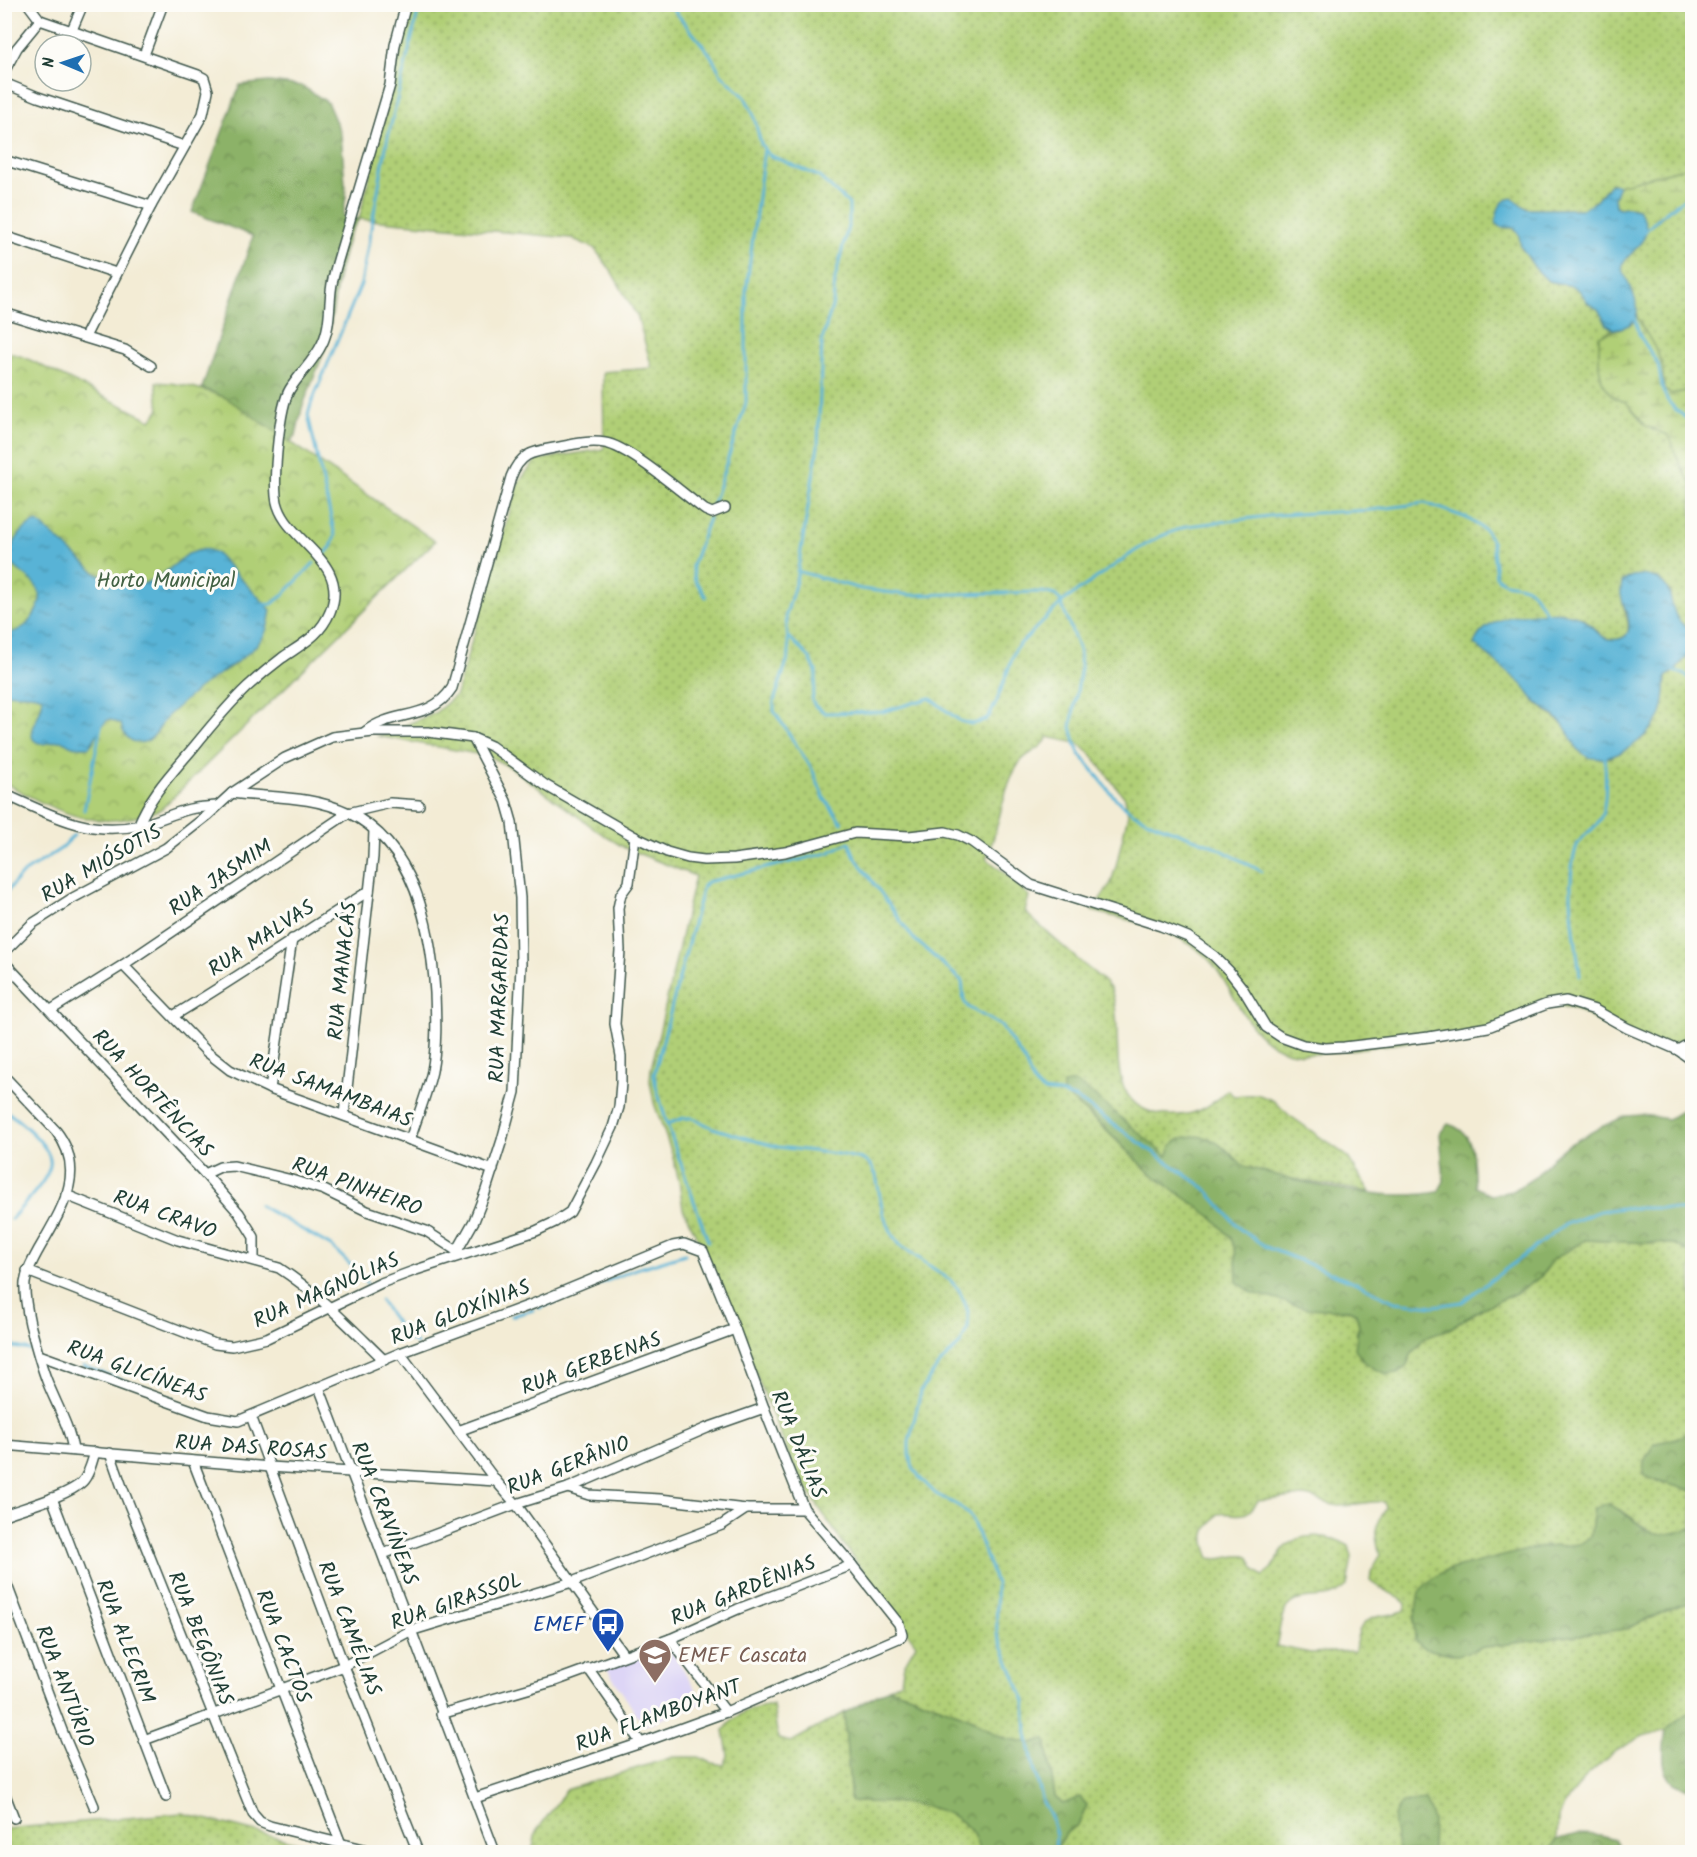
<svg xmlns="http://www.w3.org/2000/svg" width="1697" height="1857" viewBox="0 0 1697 1857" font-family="Kalam,sans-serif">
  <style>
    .built { fill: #ddd5f6 }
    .grass { fill: url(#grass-dots); stroke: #688655; stroke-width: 1.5; fill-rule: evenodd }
    .forest { fill: url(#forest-crowns); stroke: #56784e; stroke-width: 1.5 }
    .wetland { fill: url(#wetland-marsh); stroke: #688655; stroke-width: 1.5 }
    .park { fill: url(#park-crowns); stroke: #688655; stroke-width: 1.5 }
    .water { fill: url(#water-ripples); stroke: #3c7885; stroke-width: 1.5 }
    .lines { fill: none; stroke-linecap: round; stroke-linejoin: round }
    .stream { stroke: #58b3d6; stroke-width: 3 }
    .minor-casing { stroke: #3f574c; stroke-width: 12 }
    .minor { stroke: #fff; stroke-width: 9 }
    .labels { text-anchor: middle; stroke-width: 6; stroke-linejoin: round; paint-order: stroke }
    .park-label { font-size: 21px; fill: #436244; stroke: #fdfcf7 }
    .street-label { font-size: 21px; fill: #1f3d34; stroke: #fdfcf7 }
    .transit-label { font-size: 21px; fill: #164399; stroke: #fdfcf7; text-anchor: end }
    .education-label { font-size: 21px; fill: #785e54; stroke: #fdfcf7; text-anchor: start }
  </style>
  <defs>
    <pattern id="grass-dots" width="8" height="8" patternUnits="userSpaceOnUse" patternTransform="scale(1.5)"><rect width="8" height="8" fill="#b0cf76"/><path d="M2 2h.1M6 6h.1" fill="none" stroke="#8fa962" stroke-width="1.8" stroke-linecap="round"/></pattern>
    <pattern id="forest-crowns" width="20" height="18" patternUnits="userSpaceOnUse" patternTransform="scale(1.5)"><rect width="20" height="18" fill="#8cb267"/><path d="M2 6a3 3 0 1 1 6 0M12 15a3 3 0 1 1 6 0" fill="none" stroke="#729256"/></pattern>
    <pattern id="wetland-marsh" width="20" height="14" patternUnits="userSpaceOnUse" patternTransform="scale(1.5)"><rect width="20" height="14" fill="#b0cf76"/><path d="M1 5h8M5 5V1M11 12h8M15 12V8" fill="none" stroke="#8fa962"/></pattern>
    <pattern id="park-crowns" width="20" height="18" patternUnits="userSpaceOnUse" patternTransform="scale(1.5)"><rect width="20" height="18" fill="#b0cf76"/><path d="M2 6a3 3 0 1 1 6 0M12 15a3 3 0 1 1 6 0" fill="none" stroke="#8fa962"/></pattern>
    <pattern id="water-ripples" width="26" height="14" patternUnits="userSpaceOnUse" patternTransform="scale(1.5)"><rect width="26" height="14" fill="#58b3d6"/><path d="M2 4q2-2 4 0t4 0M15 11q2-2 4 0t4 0" fill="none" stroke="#4893ae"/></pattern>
  </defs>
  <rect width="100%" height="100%" fill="#fdfcf7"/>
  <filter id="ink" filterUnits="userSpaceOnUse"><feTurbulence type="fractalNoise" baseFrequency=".0167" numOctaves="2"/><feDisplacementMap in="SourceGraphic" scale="12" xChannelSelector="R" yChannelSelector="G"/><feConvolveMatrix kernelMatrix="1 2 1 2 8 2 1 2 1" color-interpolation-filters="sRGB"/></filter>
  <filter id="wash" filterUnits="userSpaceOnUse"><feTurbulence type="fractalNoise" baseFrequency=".008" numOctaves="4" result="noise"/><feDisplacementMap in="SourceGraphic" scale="24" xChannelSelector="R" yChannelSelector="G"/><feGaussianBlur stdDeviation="1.35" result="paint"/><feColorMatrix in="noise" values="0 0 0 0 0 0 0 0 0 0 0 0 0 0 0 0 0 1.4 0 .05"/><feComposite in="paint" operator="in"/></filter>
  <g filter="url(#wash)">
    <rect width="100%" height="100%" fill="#f3ecd5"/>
    <path class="built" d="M666 1642 704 1703 644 1726 605 1666Z"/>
    <g class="grass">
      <path d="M412 5H1692V166L1619 185 1610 184 1596 201 1583 209H1527L1512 198 1505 228H1514L1519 235 1521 247 1535 268 1548 281 1573 286 1580 291 1589 304 1598 309 1610 328 1614 329 1599 337 1609 392 1616 398 1626 402 1635 410 1640 419 1653 430 1661 431 1668 435 1681 466 1692 485V630L1680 623 1671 608 1670 592 1661 581 1652 576 1623 604 1628 623V632L1624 637 1616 640 1605 638 1583 618 1562 612 1518 616 1526 688 1535 702 1565 726 1578 750 1608 758 1620 753 1645 736 1664 693 1666 677 1676 669 1692 650V1044L1666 1053 1619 1033 1574 1008 1550 1006 1491 1032 1471 1035C1435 1038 1399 1043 1363 1048 1340 1051 1313 1057 1290 1052 1239 1039 1236 978 1198 950 1169 927 1127 920 1092 911L1111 883 1116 866 1128 814 1125 798 1090 753 1077 743 1048 737C1042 751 1025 752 1018 765 1001 791 1000 829 986 858L1013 880 1029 896 1025 912C1044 930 1064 947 1083 964 1092 971 1103 979 1110 988 1113 993 1114 1000 1115 1006 1122 1048 1104 1110 1167 1115 1194 1117 1209 1108 1227 1090L1234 1096 1257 1094 1274 1101 1289 1115 1347 1156 1370 1192 1281 1177 1244 1166 1225 1148 1167 1157 1076 1105C1102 1124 1123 1148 1147 1170 1174 1194 1209 1207 1230 1237 1239 1249 1236 1268 1237 1282L1329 1309 1349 1310 1356 1314 1359 1325 1356 1334 1387 1374 1397 1373 1406 1367 1412 1353 1424 1338 1449 1329 1483 1308 1516 1293 1540 1278 1554 1259 1585 1240 1675 1244 1692 1254V1431L1677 1438 1654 1444 1657 1482 1673 1484 1692 1491V1528L1673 1535 1655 1534 1621 1510 1594 1509 1590 1538 1579 1544 1559 1547 1419 1592 1414 1623 1457 1655 1484 1647 1626 1629 1677 1606 1692 1602V1710L1666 1730 1643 1736 1615 1751 1588 1775 1569 1797 1558 1817 1557 1840 1549 1852H1054L1068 1831 1078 1825 1087 1805 1063 1804 1055 1797 1046 1739 1032 1743 1003 1738 968 1717 908 1694 888 1688 901 1681 904 1665 916 1644 842 1542 796 1473 716 1275 683 1209 679 1181 672 1154 654 1103 650 1081 651 1069 695 876 625 848 602 834 510 767 488 756 378 736 435 713 456 695 518 483 536 460 604 449 603 372 652 368 638 318 610 269 594 248 571 238 359 219ZM1303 1496C1316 1497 1329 1506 1340 1506 1355 1506 1369 1500 1384 1502L1386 1508C1373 1531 1374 1531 1380 1556L1371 1572 1370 1581C1381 1591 1397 1593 1406 1604L1405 1610C1398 1614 1394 1614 1386 1615 1361 1618 1357 1629 1355 1651L1310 1653 1276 1646C1279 1636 1279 1627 1282 1618 1288 1593 1312 1600 1330 1596 1337 1594 1342 1590 1347 1586L1352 1557 1349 1546C1332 1535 1302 1531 1286 1546 1276 1555 1279 1565 1263 1576L1255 1570 1249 1557C1235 1552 1223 1562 1210 1558 1201 1537 1203 1530 1218 1514 1238 1511 1243 1523 1258 1501Z"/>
      <path d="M1692 192V390L1671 394 1664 390 1662 364 1656 350 1637 317V309L1622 269V264C1631 253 1643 245 1646 230Z"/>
      <path d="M773 1705 778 1739 791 1742 844 1713 851 1801C889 1803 944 1798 971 1831 975 1836 978 1846 980 1852H532L536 1832 566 1790 673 1757H699L712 1763 724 1765 728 1756 724 1730C739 1711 750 1708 773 1705Z"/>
      <path d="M182 1813 335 1852H5V1829Z"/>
    </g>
    <g class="forest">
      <path d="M269 82 302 86 327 102 341 134 346 196 343 216 359 219 349 234 339 272 327 344 302 408 296 435 283 451 226 398 202 388 253 236 192 212 240 85Z"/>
      <path d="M1068 1083H1076L1091 1093 1167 1156C1169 1153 1170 1147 1173 1144 1179 1137 1194 1135 1203 1137 1221 1140 1230 1157 1244 1166 1250 1169 1259 1170 1266 1172 1314 1187 1388 1201 1438 1192L1444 1181 1440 1133 1448 1124C1478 1132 1472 1162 1475 1187L1491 1195 1513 1191 1535 1177 1551 1159 1568 1145 1601 1127 1626 1116 1643 1115 1668 1119 1692 1104V1254L1675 1244 1585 1240 1554 1259 1540 1277 1516 1293 1483 1308 1449 1329 1424 1338 1412 1353 1406 1367 1397 1373 1387 1374 1373 1368 1361 1359 1355 1348 1359 1325 1356 1313 1349 1310 1306 1308 1253 1293 1237 1282 1236 1253 1231 1238 1212 1217 1149 1172 1096 1120 1063 1093V1085Z"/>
      <path d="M1692 1431V1491C1676 1485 1659 1484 1643 1475L1644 1461 1654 1444 1677 1438Z"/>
      <path d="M1607 1503C1645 1522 1645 1545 1692 1528V1602L1677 1606 1626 1629 1484 1647 1457 1655 1425 1649 1415 1640 1414 1623 1419 1592 1427 1583 1444 1571 1535 1548 1579 1544 1590 1538 1594 1509Z"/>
      <path d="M888 1689 908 1694 968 1717 1003 1738 1032 1743 1046 1739 1055 1797 1063 1804 1080 1797 1087 1805 1078 1825 1067 1832 1054 1852H980C978 1846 975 1836 971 1831 943 1798 890 1803 851 1802L844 1713Z"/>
      <path d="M1692 1710V1791C1687 1788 1679 1786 1674 1783 1659 1770 1664 1747 1666 1730Z"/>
      <path d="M1425 1800 1433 1820 1432 1852H1398C1399 1833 1385 1820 1402 1803Z"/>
      <path d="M1577 1834 1600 1835 1615 1839 1624 1852H1549L1557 1840Z"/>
    </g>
    <g class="wetland">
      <path d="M1692 166V192L1646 230 1643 216 1632 207 1619 208 1615 205 1614 198 1619 185Z"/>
      <path d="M1637 317 1656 350 1662 364 1664 390 1671 394 1692 390V485L1681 466 1668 435 1646 426 1626 402 1616 399 1609 392 1602 381 1599 366V336L1631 324Z"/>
    </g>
    <path class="park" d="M4 351 26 358 151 420 159 410 156 382C182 383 202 388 226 398L435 541 161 809C98 835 60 813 5 783Z"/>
    <g class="water">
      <path d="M1610 184 1619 185 1614 198 1615 206 1619 208 1626 207 1638 209C1658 235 1637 245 1622 264V269C1632 291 1654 325 1614 329L1607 325 1598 309 1589 304 1580 291 1573 286 1548 281 1535 268 1521 247 1519 235 1514 228 1501 227 1496 223C1497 211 1499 200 1512 198L1527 209H1583L1596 201Z"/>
      <path d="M38 522 97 574 112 581 127 584H143L159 577 188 554 203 549 209 550 216 553 271 610C269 620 268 632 261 640 246 658 225 670 206 683 194 692 182 703 171 713 161 720 159 735 147 741 133 747 123 736 121 724L109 719C97 728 99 736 89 747 83 747 76 748 70 745 65 743 67 742 62 741 54 740 47 746 39 743 20 738 46 711 42 697 31 692 17 695 5 693L4 636C11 633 20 630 26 625 33 618 44 601 39 591 34 579 20 573 12 564 11 560 10 557 10 554 12 542 26 523 38 522Z"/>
      <path d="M1641 575C1686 579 1658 615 1692 630V650L1676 669 1666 677C1665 688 1665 703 1661 714 1651 736 1608 771 1583 754 1573 747 1570 732 1562 723 1554 714 1542 708 1534 700 1529 696 1527 690 1523 685 1507 671 1490 658 1474 644 1478 634 1483 629 1492 624 1510 613 1565 607 1583 619 1592 624 1597 636 1608 639 1615 640 1625 640 1628 632 1632 620 1623 606 1621 595 1620 591 1622 586 1622 582L1632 576Z"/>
    </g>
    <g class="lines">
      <g class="stream">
        <path d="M669 4 710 54 721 74 745 97 753 113 761 144 769 155 818 176 849 204V222L835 279 833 303 822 340 818 446 796 581 786 615 789 655 774 701V711L812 769 824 798 842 823"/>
        <path d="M1644 232 1663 214 1685 198 1692 187"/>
        <path d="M1634 317 1640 336 1658 364 1663 391 1668 401 1674 408 1692 423"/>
        <path d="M711 510 746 403V292L764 150"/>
        <path d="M4 549 15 551"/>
        <path d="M325 554 331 547 335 536 308 415 311 404 361 284 387 141 420 4"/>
        <path d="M797 571 861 589 910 595 1042 592 1055 595 1062 602"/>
        <path d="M706 597 695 580 692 566 709 518"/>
        <path d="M1061 603 1079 650 1081 667 1071 727 1076 746 1080 754 1115 798 1133 813 1155 824 1212 845 1261 871"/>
        <path d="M262 605 272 604 283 595 314 563"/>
        <path d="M789 637 810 658 816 671V679L812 700 815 706 825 713 882 712 930 698 960 721 972 724 984 721 989 716 996 703 1016 648 1062 602 1135 551 1159 537 1187 526 1277 515 1371 510 1425 503 1467 518 1485 530 1492 541 1496 576C1504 587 1516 582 1527 588 1537 594 1541 606 1548 615"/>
        <path d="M1673 671 1684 674 1692 680"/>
        <path d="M84 810 102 721"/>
        <path d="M4 895 22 874 62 848 74 835"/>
        <path d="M1580 976C1576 938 1564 885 1576 848 1580 836 1590 833 1597 824 1609 809 1605 774 1605 756"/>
        <path d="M4 1109C18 1120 54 1147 50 1166 47 1182 22 1206 11 1219"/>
        <path d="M667 1124 684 1118H693L713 1128 756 1141 778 1147 838 1154 862 1159 871 1165 876 1175 883 1213 893 1236 901 1246 950 1280 959 1290 968 1311V1327L961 1343 937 1367 921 1391 909 1442V1455L913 1467 920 1478 936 1494 959 1506 971 1517 992 1572 996 1584 997 1634 1025 1701 1027 1733 1033 1764 1043 1802 1051 1817 1056 1835 1055 1852"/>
        <path d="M259 1205 331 1246 357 1271 367 1284"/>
        <path d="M708 1241 667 1124 656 1086 654 1075 703 886 707 882 828 853 849 842 855 857 913 938 962 981 964 1001 968 1007 1001 1026 1024 1060 1034 1084 1043 1091 1059 1093 1077 1099 1205 1188 1240 1229 1266 1247 1352 1281 1395 1302 1434 1306 1462 1302 1566 1224 1600 1211 1623 1208H1656L1692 1211"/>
        <path d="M380 1300 407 1338 417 1344"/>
        <path d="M539 1308 636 1269 685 1254"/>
        <path d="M512 1316 533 1310"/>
        <path d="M4 1345 30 1350"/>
        <path d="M83 1366 173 1399"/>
      </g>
    </g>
  </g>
  <g filter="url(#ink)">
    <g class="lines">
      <g class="minor-casing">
        <g id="minor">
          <path d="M28 4 40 20"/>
          <path d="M40 20 198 75 204 78 208 91 203 114 151 206 85 337"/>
          <path d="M72 30 83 4"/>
          <path d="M144 55 163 4"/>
          <path d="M4 72 17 48 40 20"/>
          <path d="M4 83 38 97 184 146"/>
          <path d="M4 160 151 206"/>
          <path d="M4 236 116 273"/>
          <path d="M4 313 125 350 151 366"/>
          <path d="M365 732C393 709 430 722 452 688L511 477C520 454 531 452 554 448 570 445 588 440 605 443 630 447 682 493 705 510L712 513 725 508"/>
          <path d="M232 793C271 798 312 795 349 813 415 845 431 927 435 993 436 1019 437 1045 432 1071 427 1094 417 1117 410 1140"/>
          <path d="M4 794C52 815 87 837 141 825 158 821 173 813 190 809 199 807 208 807 217 806"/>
          <path d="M4 815 11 797"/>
          <path d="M138 826C151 794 171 774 193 748 210 727 227 706 247 687 258 677 270 667 282 658 302 644 320 636 330 612 352 558 280 541 276 496 274 473 279 407 290 389 300 373 314 361 322 344 330 328 329 309 331 291 332 280 335 270 338 260L390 85 395 45 406 4"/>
          <path d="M4 952 32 924 71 899 166 848 208 815 232 793 285 758 332 737 373 732H428L473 738 491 746 545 785 635 837 667 852 688 858 704 860 734 859 785 852 855 833 909 836 945 832 958 835 972 842 1031 885 1161 926 1188 937 1214 956 1229 971 1243 989 1266 1027 1281 1037 1303 1045 1325 1048 1344 1047 1429 1037 1488 1027 1547 1004 1566 1001 1595 1010 1627 1028 1678 1050 1692 1042"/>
          <path d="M4 962 205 1174 239 1213 254 1237V1260"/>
          <path d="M123 965 207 1052 230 1070 270 1089 493 1170"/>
          <path d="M51 1010 123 965 348 813 390 803 419 805"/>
          <path d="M173 1016C240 976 303 932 369 891"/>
          <path d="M1678 1050 1692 1060"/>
          <path d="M4 1076 56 1131C88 1172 61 1210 39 1249 33 1260 27 1270 25 1283 24 1296 27 1310 30 1324 35 1343 40 1363 47 1381 56 1404 69 1425 73 1450"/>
          <path d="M270 1089 292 939"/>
          <path d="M344 1115 373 857 374 830"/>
          <path d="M205 1174 220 1167 234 1166 288 1179 324 1190 367 1211 426 1231 457 1251"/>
          <path d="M66 1195 178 1240 279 1268C318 1293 351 1328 384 1360"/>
          <path d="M462 1255 457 1251 474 1221 485 1193 502 1140 515 1092 521 966 520 898 512 822 506 801 473 738"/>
          <path d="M27 1271 215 1344 232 1346 267 1338 381 1283 416 1270 536 1231 555 1222 570 1212 596 1163 613 1127 619 1107 621 1083V1056L615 1024 620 950 618 908 621 894 629 883 635 837"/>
          <path d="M400 1353 496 1481 516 1504 624 1655"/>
          <path d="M39 1355 208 1416 238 1421 400 1353 533 1304 673 1246 684 1244 703 1251 735 1329 764 1408 804 1509 852 1565 899 1624 902 1635 901 1637 726 1712 641 1743 475 1798"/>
          <path d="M319 1387 495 1852"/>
          <path d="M251 1416 344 1666 418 1852"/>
          <path d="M458 1431 735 1329"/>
          <path d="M4 1445 270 1467 496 1481"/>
          <path d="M110 1453 122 1487 253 1814 260 1822 270 1826 376 1852"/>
          <path d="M193 1461 341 1844"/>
          <path d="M568 1488 589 1495 660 1499 746 1509H804"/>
          <path d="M52 1498 166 1797"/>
          <path d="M4 1515C23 1508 70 1495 82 1482 89 1475 92 1462 95 1452"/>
          <path d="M383 1554 516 1504 568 1488 707 1428 764 1408"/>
          <path d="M4 1577 63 1733 94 1806"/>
          <path d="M670 1639 726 1712"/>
          <path d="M588 1668 641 1743"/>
          <path d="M441 1714 555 1681 670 1639 738 1609 852 1565"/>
          <path d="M144 1740 344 1666 410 1631 572 1582 722 1525 746 1509"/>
          <path d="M4 1792 14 1818"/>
        </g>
      </g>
      <use href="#minor" class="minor"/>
    </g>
  </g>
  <defs>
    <g id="bus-pin" transform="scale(1.725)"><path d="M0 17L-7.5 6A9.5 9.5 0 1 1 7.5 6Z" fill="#1a4fb4" stroke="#fdfcf7"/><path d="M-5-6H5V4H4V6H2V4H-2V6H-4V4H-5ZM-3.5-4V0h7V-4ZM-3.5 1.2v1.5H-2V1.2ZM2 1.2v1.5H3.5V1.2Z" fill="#fff"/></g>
    <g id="school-pin" transform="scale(1.725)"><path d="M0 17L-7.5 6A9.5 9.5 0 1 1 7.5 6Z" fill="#8d6e63" stroke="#fdfcf7"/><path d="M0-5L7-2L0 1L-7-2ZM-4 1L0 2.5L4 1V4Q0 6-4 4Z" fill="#fff"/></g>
  </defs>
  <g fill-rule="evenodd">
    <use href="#bus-pin" x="608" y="1624"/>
    <use href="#school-pin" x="655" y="1655"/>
  </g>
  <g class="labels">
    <g class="park-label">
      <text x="166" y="587">Horto Municipal</text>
    </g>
    <g class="street-label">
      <text transform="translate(101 863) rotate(-30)" y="7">RUA MIÓSOTIS</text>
      <text transform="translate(220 877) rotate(-34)" y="7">RUA JASMIM</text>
      <text transform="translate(261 938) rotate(-33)" y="7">RUA MALVAS</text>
      <text transform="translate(342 971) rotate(-84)" y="7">RUA MANACÁS</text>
      <text transform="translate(499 998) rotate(-88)" y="7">RUA MARGARIDAS</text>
      <text transform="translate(331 1090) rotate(21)" y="7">RUA SAMAMBAIAS</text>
      <text transform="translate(153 1093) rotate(47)" y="7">RUA HORTÊNCIAS</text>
      <text transform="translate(357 1186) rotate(20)" y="7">RUA PINHEIRO</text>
      <text transform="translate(165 1214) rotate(20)" y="7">RUA CRAVO</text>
      <text transform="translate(326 1290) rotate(-24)" y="7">RUA MAGNÓLIAS</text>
      <text transform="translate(460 1312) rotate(-21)" y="7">RUA GLOXÍNIAS</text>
      <text transform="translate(591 1363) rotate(-20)" y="7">RUA GERBENAS</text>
      <text transform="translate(137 1371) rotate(20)" y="7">RUA GLICÍNEAS</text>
      <text transform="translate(799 1444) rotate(68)" y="7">RUA DÁLIAS</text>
      <text transform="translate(251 1447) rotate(4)" y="7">RUA DAS ROSAS</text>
      <text transform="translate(568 1465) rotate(-21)" y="7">RUA GERÂNIO</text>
      <text transform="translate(385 1513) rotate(69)" y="7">RUA CRAVÍNEAS</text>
      <text transform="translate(743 1590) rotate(-22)" y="7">RUA GARDÊNIAS</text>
      <text transform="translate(456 1601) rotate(-19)" y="7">RUA GIRASSOL</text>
      <text transform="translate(350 1628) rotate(69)" y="7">RUA CAMÉLIAS</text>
      <text transform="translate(201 1638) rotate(68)" y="7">RUA BEGÔNIAS</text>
      <text transform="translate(126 1641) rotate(69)" y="7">RUA ALECRIM</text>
      <text transform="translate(284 1646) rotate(69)" y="7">RUA CACTOS</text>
      <text transform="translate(65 1686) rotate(69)" y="7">RUA ANTÚRIO</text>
      <text transform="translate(658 1715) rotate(-20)" y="7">RUA FLAMBOYANT</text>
    </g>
    <g class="transit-label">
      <text x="585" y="1631">EMEF</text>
    </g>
    <g class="education-label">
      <text x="678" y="1662">EMEF Cascata</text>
    </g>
  </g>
  <rect width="1697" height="1857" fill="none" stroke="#fdfcf7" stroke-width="24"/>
  <g transform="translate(63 63) rotate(272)"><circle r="28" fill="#fdfcf7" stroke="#a4b0a9" stroke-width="1.5"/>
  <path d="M0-4.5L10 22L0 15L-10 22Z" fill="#1f6fb2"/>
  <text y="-9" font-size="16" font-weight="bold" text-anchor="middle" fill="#1f3d34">N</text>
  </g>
</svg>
